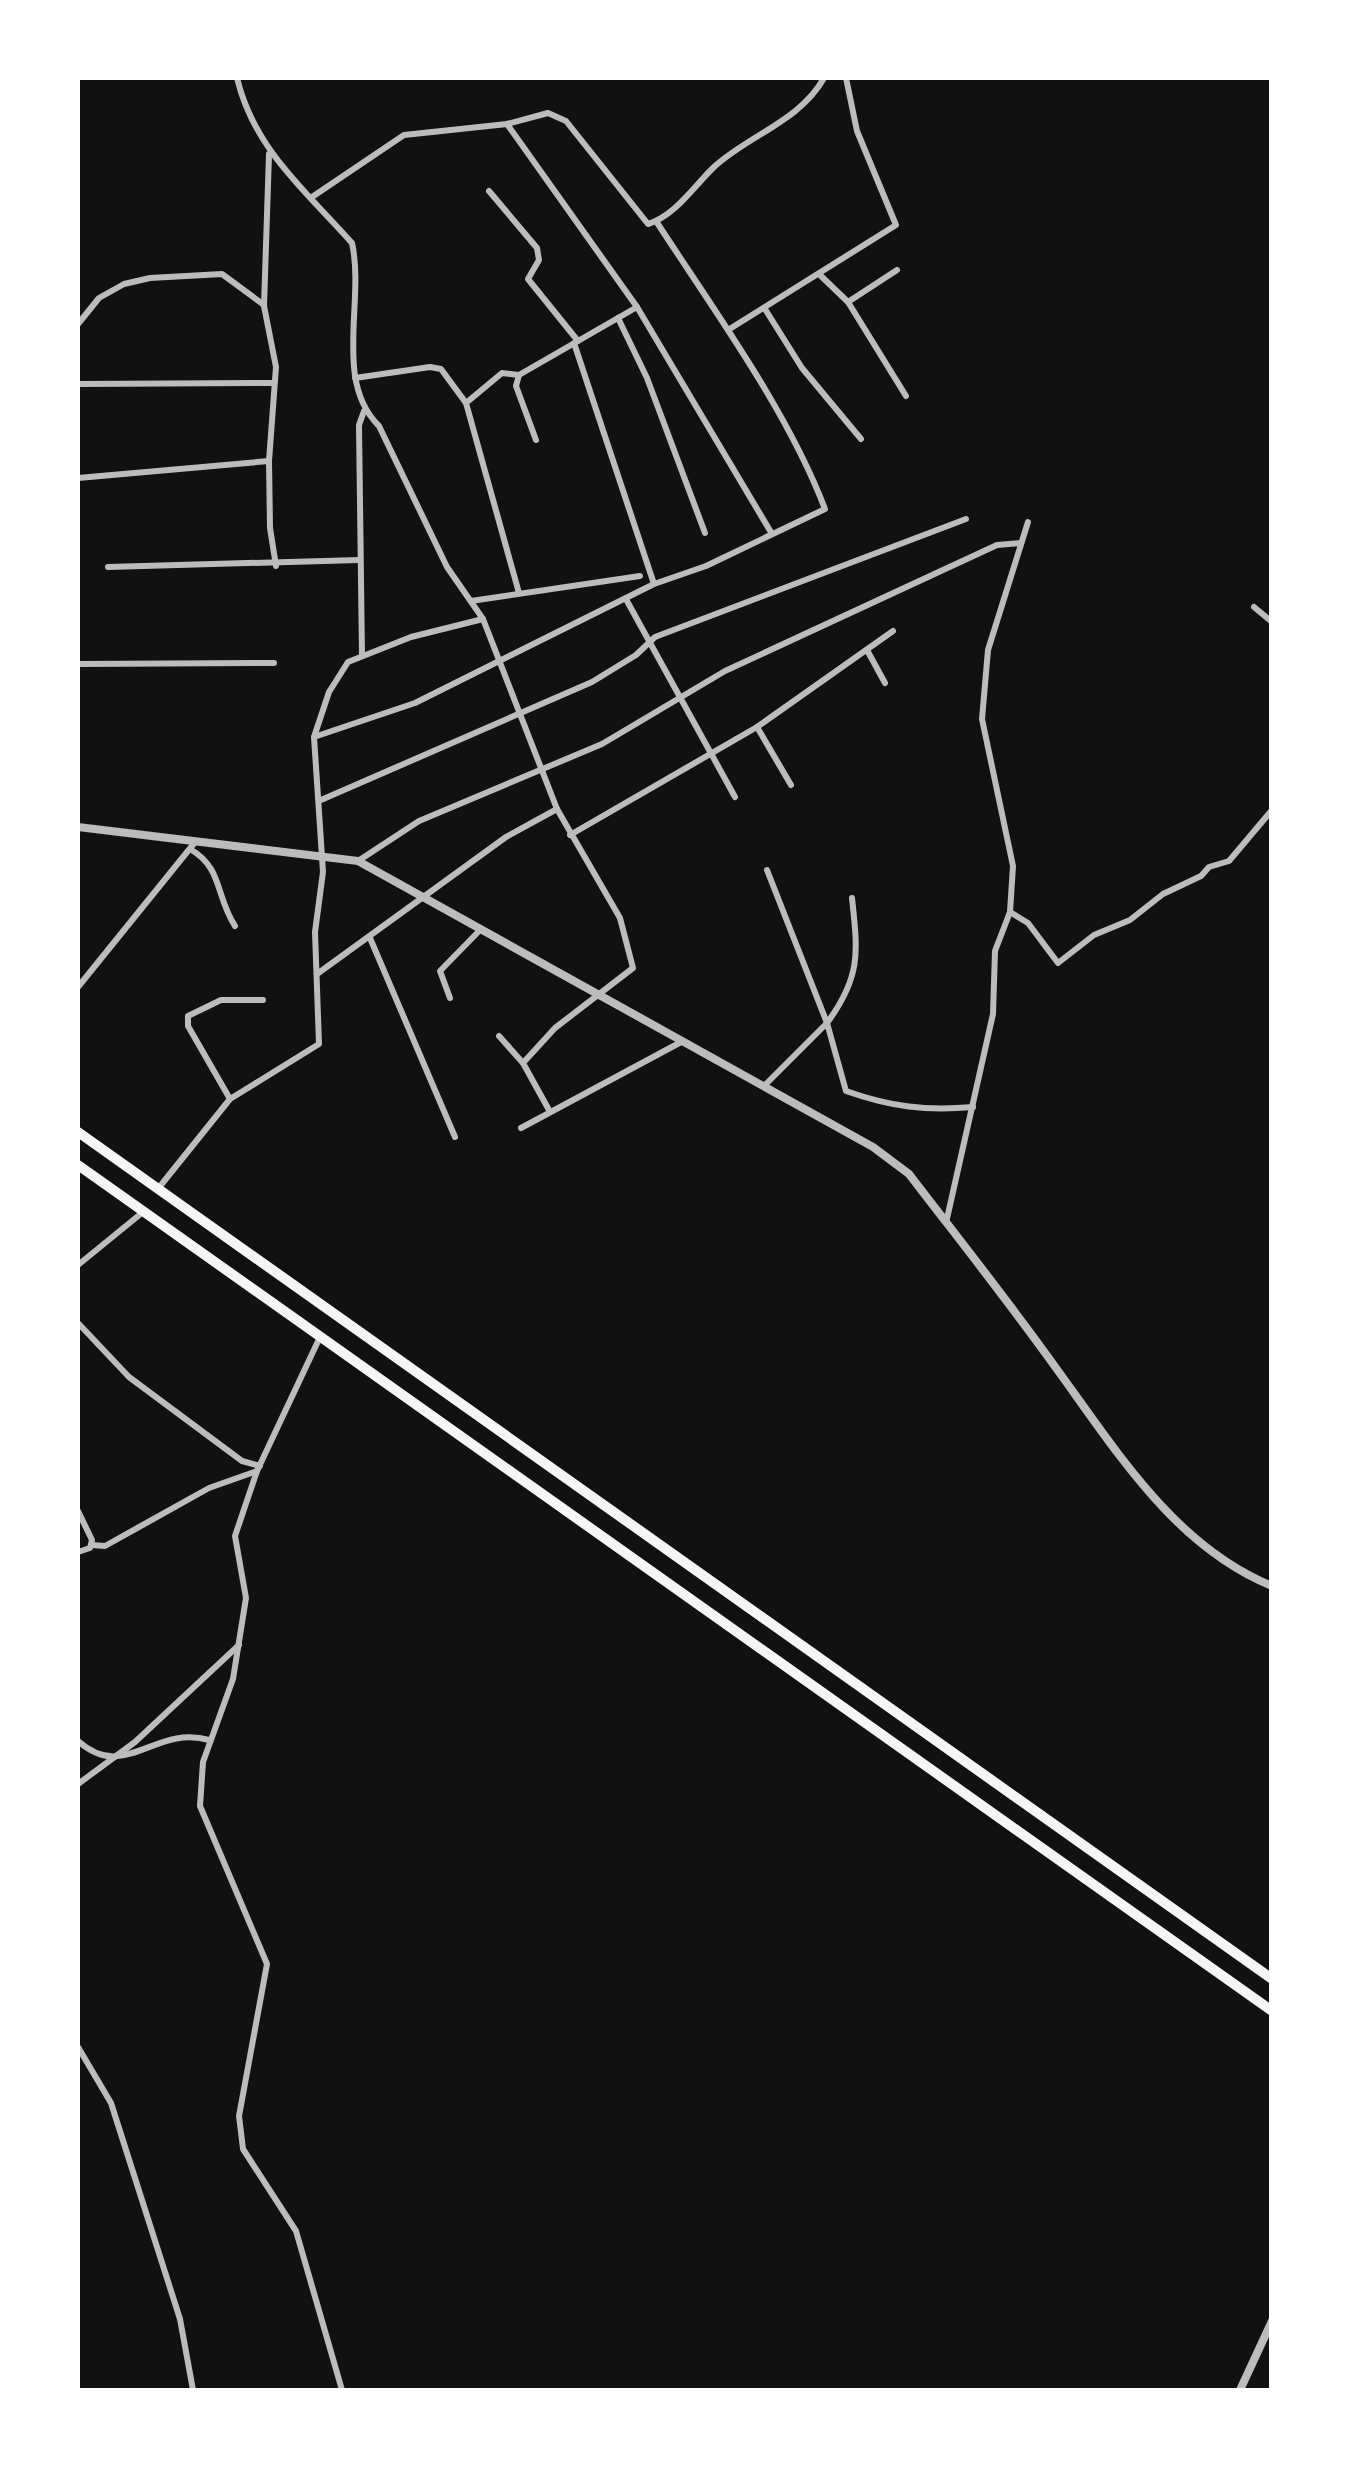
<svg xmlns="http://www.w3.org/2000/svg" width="1349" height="2468" viewBox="0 0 1349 2468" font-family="Manrope,sans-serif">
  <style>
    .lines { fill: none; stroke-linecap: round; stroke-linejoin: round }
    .minor { stroke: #bcbcbc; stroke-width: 6 }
    .tertiary { stroke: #bcbcbc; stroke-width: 8 }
    .trunk { stroke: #f5f5f5; stroke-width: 10 }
  </style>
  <rect width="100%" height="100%" fill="#111"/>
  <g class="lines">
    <g class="minor">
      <path d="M237 78C254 149 305 190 352 243 365 301 333 381 379 426L447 567 483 619 557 809 620 918 633 968 555 1028 523 1063 549 1110"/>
      <path d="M507 124 637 307 772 534"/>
      <path d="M269 154 264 306 276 367 269 461 270 528 276 566"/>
      <path d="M489 191 537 248 539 260 528 279 578 341"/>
      <path d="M312 197 404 135 507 124 548 113 566 121 648 224C675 216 695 185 714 167 749 135 800 121 824 78"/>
      <path d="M820 275 848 302 906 396"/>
      <path d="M848 302 897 270"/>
      <path d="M765 309 802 368 861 439"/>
      <path d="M618 318 647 378 705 533"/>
      <path d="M78 324 99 298 124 284 150 278 222 274 264 305"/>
      <path d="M728 330 896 225 857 131 846 78"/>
      <path d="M574 343 654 584"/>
      <path d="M519 375 516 386 536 440"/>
      <path d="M355 378 430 367 441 369 466 403"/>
      <path d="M78 384 273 383"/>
      <path d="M78 478 269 461"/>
      <path d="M108 567 359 560"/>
      <path d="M519 593 466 403 502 373 519 375 637 307"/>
      <path d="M471 601 640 576"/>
      <path d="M627 601 735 797"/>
      <path d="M1254 607 1272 622"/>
      <path d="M867 650 885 683"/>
      <path d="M362 656 359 425 364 411"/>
      <path d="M78 664 274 663"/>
      <path d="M757 727 791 785"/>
      <path d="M314 737 415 703 654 584 706 566 825 509C788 411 713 309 656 221"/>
      <path d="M321 800 592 682 636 655 655 637 966 519"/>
      <path d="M570 835 757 727 893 631"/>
      <path d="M190 849C223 868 215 895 235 926"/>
      <path d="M358 861 419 821 602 744 725 671 997 545 1021 543"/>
      <path d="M767 870 827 1023C861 977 858 953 852 898"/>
      <path d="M1010 912 1028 923 1058 963 1094 935 1130 920 1163 894 1201 876 1209 867 1229 861 1272 810"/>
      <path d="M370 938 455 1137"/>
      <path d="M317 974 506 837 557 809"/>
      <path d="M78 987 196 841"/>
      <path d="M450 998 440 971 481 929"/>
      <path d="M499 1036 523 1063"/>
      <path d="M766 1084 827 1023 846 1091C891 1107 926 1111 973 1107"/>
      <path d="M230 1099 188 1026V1016L221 1000H263"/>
      <path d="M521 1128 683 1041"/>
      <path d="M157 1190 230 1099 319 1044 315 932 323 872 314 737 329 692 348 662 411 637 483 619"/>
      <path d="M946 1223 993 1014 995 951 1010 912 1013 866 982 719 988 650 1028 522"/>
      <path d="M78 1265 143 1212"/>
      <path d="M78 1323 129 1377 242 1461 260 1466"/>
      <path d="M320 1337 257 1471 235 1536 246 1598 233 1679 203 1762 200 1806 267 1964 239 2116 243 2149 296 2231 342 2390"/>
      <path d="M78 1511 92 1540 90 1548 78 1552"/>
      <path d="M92 1545 105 1546 209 1488 257 1471"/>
      <path d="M78 1741C125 1783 155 1724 209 1740"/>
      <path d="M78 1784 135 1742 239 1645"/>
      <path d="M78 2047 111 2103 180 2319 193 2390"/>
    </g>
    <g class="tertiary">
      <path d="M78 827 358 861 873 1147 909 1174C958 1238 1009 1302 1056 1368 1116 1450 1174 1546 1272 1586"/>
      <path d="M1240 2390 1272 2321"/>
    </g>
    <g class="trunk">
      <path d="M78 1132 1272 1979"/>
      <path d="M78 1165 1272 2011"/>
    </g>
  </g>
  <rect width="1349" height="2468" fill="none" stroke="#ffffff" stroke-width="160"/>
</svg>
